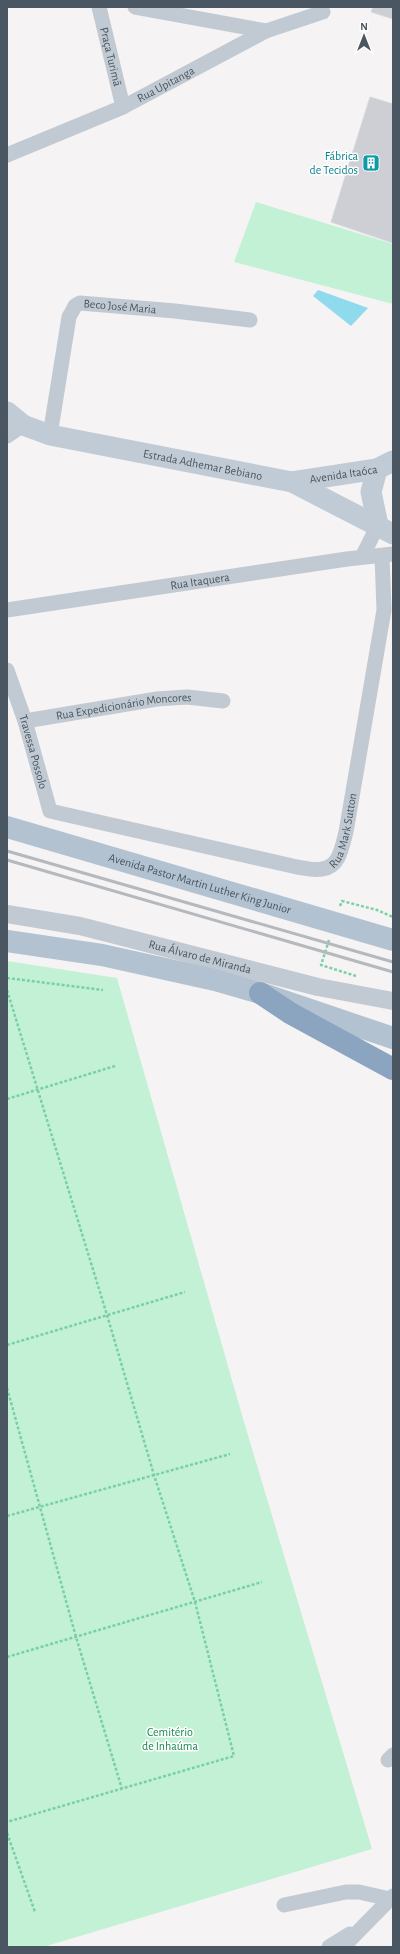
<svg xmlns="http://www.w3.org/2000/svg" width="400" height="1954" viewBox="0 0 400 1954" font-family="'Alegreya Sans',sans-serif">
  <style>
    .green { fill: #c3f1d5 }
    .water { fill: #90daee }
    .building { fill: #cdcfd5; stroke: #d7d9de }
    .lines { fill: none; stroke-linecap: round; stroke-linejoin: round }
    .path { stroke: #7ad0a6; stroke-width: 2.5; stroke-dasharray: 3 2; stroke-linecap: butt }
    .minor { stroke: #c1cad2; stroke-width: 15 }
    .tertiary { stroke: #c1cad2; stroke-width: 18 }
    .secondary { stroke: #c1cbd6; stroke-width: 21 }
    .primary { stroke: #b3c2d1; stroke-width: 22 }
    .motorway { stroke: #8ba5c1; stroke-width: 22 }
    .rail { stroke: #b5b8bd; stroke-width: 3 }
    .labels { text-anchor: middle; stroke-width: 3; stroke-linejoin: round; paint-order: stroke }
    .street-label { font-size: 12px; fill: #4a5661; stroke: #fff }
    .culture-label { font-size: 12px; fill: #0d838f; stroke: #fff; text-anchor: end }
    .park-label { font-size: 12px; fill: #17864f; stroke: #fff }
  </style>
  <rect width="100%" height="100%" fill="#f5f3f3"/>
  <g class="green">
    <path d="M256 202 393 244V304L234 262Z"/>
    <path d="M7 961 117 978 244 1422 372 1849 43 1947H7Z"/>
  </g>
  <path class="water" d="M318 290 368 308 351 326 313 296Z"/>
  <g class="building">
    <path d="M373 7H393V19L371 12Z"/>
    <path d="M370 97 393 104V243L331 222Z"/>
  </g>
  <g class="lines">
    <g class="path">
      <path d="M340 906 342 901 377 910 393 917"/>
      <path d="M329 940 321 965 356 976"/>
      <path d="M7 978 103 990"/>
      <path d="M7 990 107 1315 154 1475 195 1602 234 1756 7 1822"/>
      <path d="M7 1099 115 1066"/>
      <path d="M7 1345 185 1292"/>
      <path d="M7 1388 76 1637 122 1789"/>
      <path d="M7 1516 230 1454"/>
      <path d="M7 1657 262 1582"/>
      <path d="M7 1833 35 1912"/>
    </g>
    <g class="minor">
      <path id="s1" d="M99 7 123 107"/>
      <path d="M135 7 266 31"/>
      <path id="s2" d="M7 155 123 107 266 31 323 12"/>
      <path id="s3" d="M50 435 69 317 75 306 80 303 175 311 250 320"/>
      <path d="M7 436 23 425"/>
      <path d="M362 557 378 525"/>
      <path id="s4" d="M7 610 347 559 393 554"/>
      <path id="s5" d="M7 670 25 721 50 811 297 867C304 868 314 871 322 869 340 867 342 846 346 832L384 610 382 556"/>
      <path id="s6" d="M25 721 157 699 187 697 223 701"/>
      <path d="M388 1760 393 1755"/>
      <path d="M284 1905 346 1892H359L390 1899"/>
      <path d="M329 1947 350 1934"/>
      <path d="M343 1947 393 1896"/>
    </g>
    <path class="tertiary" id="s7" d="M7 914 80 926 318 987 393 1001"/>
    <g class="secondary">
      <path id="s8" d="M7 412 23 425 50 435 292 482 393 534"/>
      <path d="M377 469 371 492 378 525"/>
      <path id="s9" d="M292 482 377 469 393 461"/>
    </g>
    <g class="primary">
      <path id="s10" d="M7 827 393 940"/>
      <path d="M7 941 102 955 215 980 260 993 393 1038"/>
    </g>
    <path class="motorway" d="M260 993 290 1013 393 1069"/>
    <g class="rail">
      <path d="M7 851 393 962"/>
      <path d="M7 860 393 972"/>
    </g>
  </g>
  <defs>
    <g id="building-square" transform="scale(0.9)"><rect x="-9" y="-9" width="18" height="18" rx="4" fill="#0f9aa8" stroke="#fff"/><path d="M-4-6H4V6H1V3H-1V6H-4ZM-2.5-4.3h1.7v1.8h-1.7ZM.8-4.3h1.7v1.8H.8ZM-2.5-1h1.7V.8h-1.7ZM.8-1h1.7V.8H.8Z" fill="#fff"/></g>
  </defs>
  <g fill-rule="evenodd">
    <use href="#building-square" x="371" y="163"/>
  </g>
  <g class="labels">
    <g class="street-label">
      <text dy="4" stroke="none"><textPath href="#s1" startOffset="51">Praça Turimã</textPath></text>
      <text dy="4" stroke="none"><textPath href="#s2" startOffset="174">Rua Upitanga</textPath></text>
      <text dy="4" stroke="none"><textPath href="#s3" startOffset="178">Beco José Maria</textPath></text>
      <text dy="4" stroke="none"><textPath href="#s8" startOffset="205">Estrada Adhemar Bebiano</textPath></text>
      <text dy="4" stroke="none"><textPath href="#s9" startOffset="52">Avenida Itaóca</textPath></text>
      <text dy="4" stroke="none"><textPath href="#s4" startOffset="195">Rua Itaquera</textPath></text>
      <text dy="4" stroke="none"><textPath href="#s6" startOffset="100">Rua Expedicionário Moncores</textPath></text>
      <text dy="4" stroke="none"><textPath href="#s5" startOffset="86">Travessa Possolo</textPath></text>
      <text dy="4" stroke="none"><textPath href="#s5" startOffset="474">Rua Mark Sutton</textPath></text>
      <text dy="4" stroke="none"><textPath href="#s10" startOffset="201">Avenida Pastor Martin Luther King Junior</textPath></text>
      <text dy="4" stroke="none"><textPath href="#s7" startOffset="198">Rua Álvaro de Miranda</textPath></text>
    </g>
    <g class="culture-label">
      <text x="358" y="160">Fábrica<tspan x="358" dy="14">de Tecidos</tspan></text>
    </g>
    <g class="park-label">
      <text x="170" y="1736">Cemitério<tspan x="170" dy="14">de Inhaúma</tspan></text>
    </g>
  </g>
  <rect width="400" height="1954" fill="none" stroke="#4a5661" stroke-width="16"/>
  <g transform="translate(364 36)" stroke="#ffffff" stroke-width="3" paint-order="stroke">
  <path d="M0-3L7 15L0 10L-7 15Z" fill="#4a5661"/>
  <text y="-6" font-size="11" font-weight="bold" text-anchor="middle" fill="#4a5661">N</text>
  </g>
</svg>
